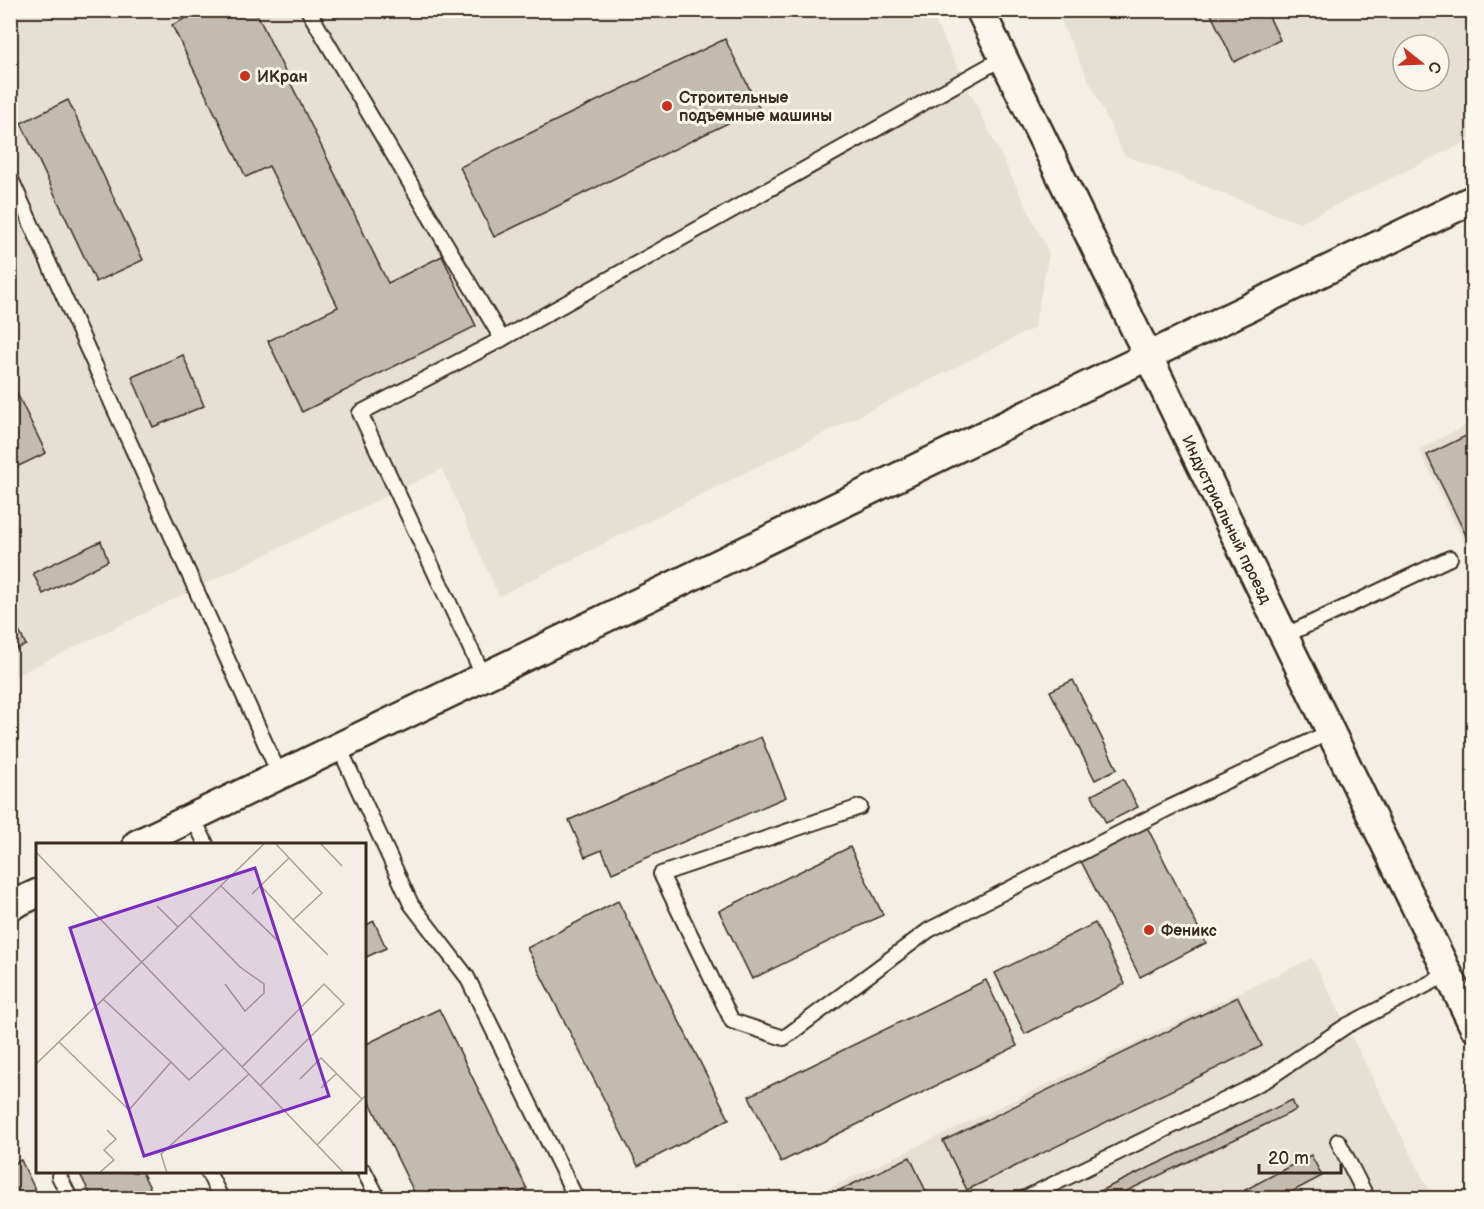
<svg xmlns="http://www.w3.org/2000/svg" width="1484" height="1209" viewBox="0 0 1484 1209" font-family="'Balsamiq Sans',sans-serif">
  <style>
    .built { fill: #e5dfd4; fill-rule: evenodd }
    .building { fill: #c3bbb0; stroke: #3b2a1e; stroke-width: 1.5 }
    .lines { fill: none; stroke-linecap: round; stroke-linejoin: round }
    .service-casing { stroke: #3b2a1e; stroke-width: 18 }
    .minor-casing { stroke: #3b2a1e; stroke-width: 32 }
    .service { stroke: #fbf7ec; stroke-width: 14 }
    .minor { stroke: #fbf7ec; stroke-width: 27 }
    .poi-dot { fill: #c8321e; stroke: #fbf7ec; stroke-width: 2 }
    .labels { text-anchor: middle; stroke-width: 6; stroke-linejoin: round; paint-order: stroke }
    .poi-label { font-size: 16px; font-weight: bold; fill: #3b2a1e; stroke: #fbf7ec; text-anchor: start }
    .street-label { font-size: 16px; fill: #3b2a1e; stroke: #fbf7ec }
    .inset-road { fill: none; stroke: #a9a095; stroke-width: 1.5 }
    .view { fill: #7b2cbf; fill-opacity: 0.15; stroke: #7b2cbf; stroke-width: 3 }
    .inset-edge { fill: none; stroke: #3b2a1e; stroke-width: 3 }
  </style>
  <rect width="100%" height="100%" fill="#f3efe4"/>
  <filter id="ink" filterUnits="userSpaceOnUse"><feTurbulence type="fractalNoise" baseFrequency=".0167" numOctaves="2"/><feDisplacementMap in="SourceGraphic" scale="12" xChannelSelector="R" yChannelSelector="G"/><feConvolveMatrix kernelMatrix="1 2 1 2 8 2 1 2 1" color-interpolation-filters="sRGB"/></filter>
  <g filter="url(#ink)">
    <g class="built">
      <path d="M11 11H930L1049 253 1034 328 499 596 442 469 11 678Z"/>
      <path d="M1056 11H1473V138L1299 223 1124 155ZM1403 45H1439V81H1403Z"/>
      <path d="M1473 422V561L1419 449Z"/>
      <path d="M1312 958 1433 1198H809Z"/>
    </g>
    <g class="building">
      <path d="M202 10H255L388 283 442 256 476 326 302 412 268 341 338 307 269 166 246 177 172 25Z"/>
      <path d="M1209 10H1266L1280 40 1234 62Z"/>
      <path d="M725 39 759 108 494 237 460 167Z"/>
      <path d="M68 100 143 260 96 282 21 123Z"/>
      <path d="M183 355 204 406 153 427 132 377Z"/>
      <path d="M10 379 46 453 10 470Z"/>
      <path d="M1474 432V552L1427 455Z"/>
      <path d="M101 541 108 561 43 594 33 573Z"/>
      <path d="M10 614 26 645 10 652Z"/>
      <path d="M1073 680 1117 769 1095 780 1050 691Z"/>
      <path d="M761 737 786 797 612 873 602 850 585 857 569 820Z"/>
      <path d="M1123 779 1138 807 1106 823 1092 795Z"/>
      <path d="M1147 827 1206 943 1140 977 1081 861Z"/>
      <path d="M850 847 883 915 752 979 719 911Z"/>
      <path d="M618 901 729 1119 638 1166 527 948Z"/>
      <path d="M374 921 386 948 364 958V926Z"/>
      <path d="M1095 923 1125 984 1025 1034 995 973Z"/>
      <path d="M986 980 1017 1046 781 1162 749 1096Z"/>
      <path d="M1238 997 1262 1046 967 1190 943 1141Z"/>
      <path d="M439 1009 527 1189 508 1198H417L364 1090V1045Z"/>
      <path d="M1292 1100 1296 1110 1112 1198H1085Z"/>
      <path d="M1311 1155 1322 1176 1280 1198H1249L1245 1190Z"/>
      <path d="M910 1157 929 1198H823Z"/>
      <path d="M21 1160 39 1198H10V1165Z"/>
      <path d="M79 1172H142L155 1198H92Z"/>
    </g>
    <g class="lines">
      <g class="service-casing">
        <g id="service">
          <path d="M308 10 502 339 1003 58"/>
          <path d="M10 177 280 776"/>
          <path d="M1284 636 1450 558"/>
          <path d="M484 677 360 413 502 339"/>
          <path d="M339 747 411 904 467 977 576 1198"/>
          <path d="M860 807 661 874 732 1021 784 1038 929 930 1169 808 1330 732"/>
          <path d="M193 818 206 844"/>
          <path d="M1338 1141 1367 1198"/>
          <path d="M364 1171 378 1198"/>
          <path d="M208 1172 221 1198"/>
          <path d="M59 1176 70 1198"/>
          <path d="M1025 1198 1266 1080 1346 1026 1448 974"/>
        </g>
      </g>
      <g class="minor-casing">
        <g id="minor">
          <path id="s1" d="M980 10 1474 1027"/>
          <path d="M137 844 1474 199"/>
          <path d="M10 906 38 893"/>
        </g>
      </g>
      <use href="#service" class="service"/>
      <use href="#minor" class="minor"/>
    </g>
  </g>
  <g class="poi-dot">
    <circle cx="245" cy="76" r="6"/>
    <circle cx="667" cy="106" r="6"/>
    <circle cx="1149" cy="930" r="6"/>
  </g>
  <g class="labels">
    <g class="poi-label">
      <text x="257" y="82">ИКран</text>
      <text x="679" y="103">Строительные<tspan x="679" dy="18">подъемные машины</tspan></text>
      <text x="1161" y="936">Феникс</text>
    </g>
    <g class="street-label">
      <text dy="6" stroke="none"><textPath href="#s1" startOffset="566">Индустриальный проезд</textPath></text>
    </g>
  </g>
  <g transform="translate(36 843)">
    <rect width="330" height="330" fill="#f3efe4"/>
    <path class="inset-road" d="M239 0 286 50 257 77 292 112M284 0 306 23M0 9 308 330M185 43 243 99 246 107M225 43 257 77M216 51 253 15M121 63 142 84M154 73 204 124 228 141V150L209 168 189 141M23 199 93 267 135 219 67 156M135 219 153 237 188 205M0 221 229 0M206 224 288 141 308 161 224 243M264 236 285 215 326 256M285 245 300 231M281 302 330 252M63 330 78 317 68 307 80 296 71 287M131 330 125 311 213 231"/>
    <path class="view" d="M219 25 293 253 108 313 34 85Z"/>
    <rect width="330" height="330" class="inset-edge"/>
  </g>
  <rect width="1484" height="1209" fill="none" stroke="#fbf7ec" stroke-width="36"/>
  <rect x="18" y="18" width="1448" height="1173" fill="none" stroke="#3b2a1e" stroke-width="2" filter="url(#ink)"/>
  <g transform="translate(1421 63) rotate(108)"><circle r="28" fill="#fbf7ec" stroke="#aea59a" stroke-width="1.5"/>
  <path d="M0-4.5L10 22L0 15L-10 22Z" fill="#c8321e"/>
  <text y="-9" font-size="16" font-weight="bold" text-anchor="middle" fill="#3b2a1e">С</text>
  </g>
  <path d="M1259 1164v9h82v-9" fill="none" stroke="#3b2a1e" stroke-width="3"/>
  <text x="1268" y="1164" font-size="18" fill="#3b2a1e" stroke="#fbf7ec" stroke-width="4.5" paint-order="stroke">20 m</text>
</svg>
